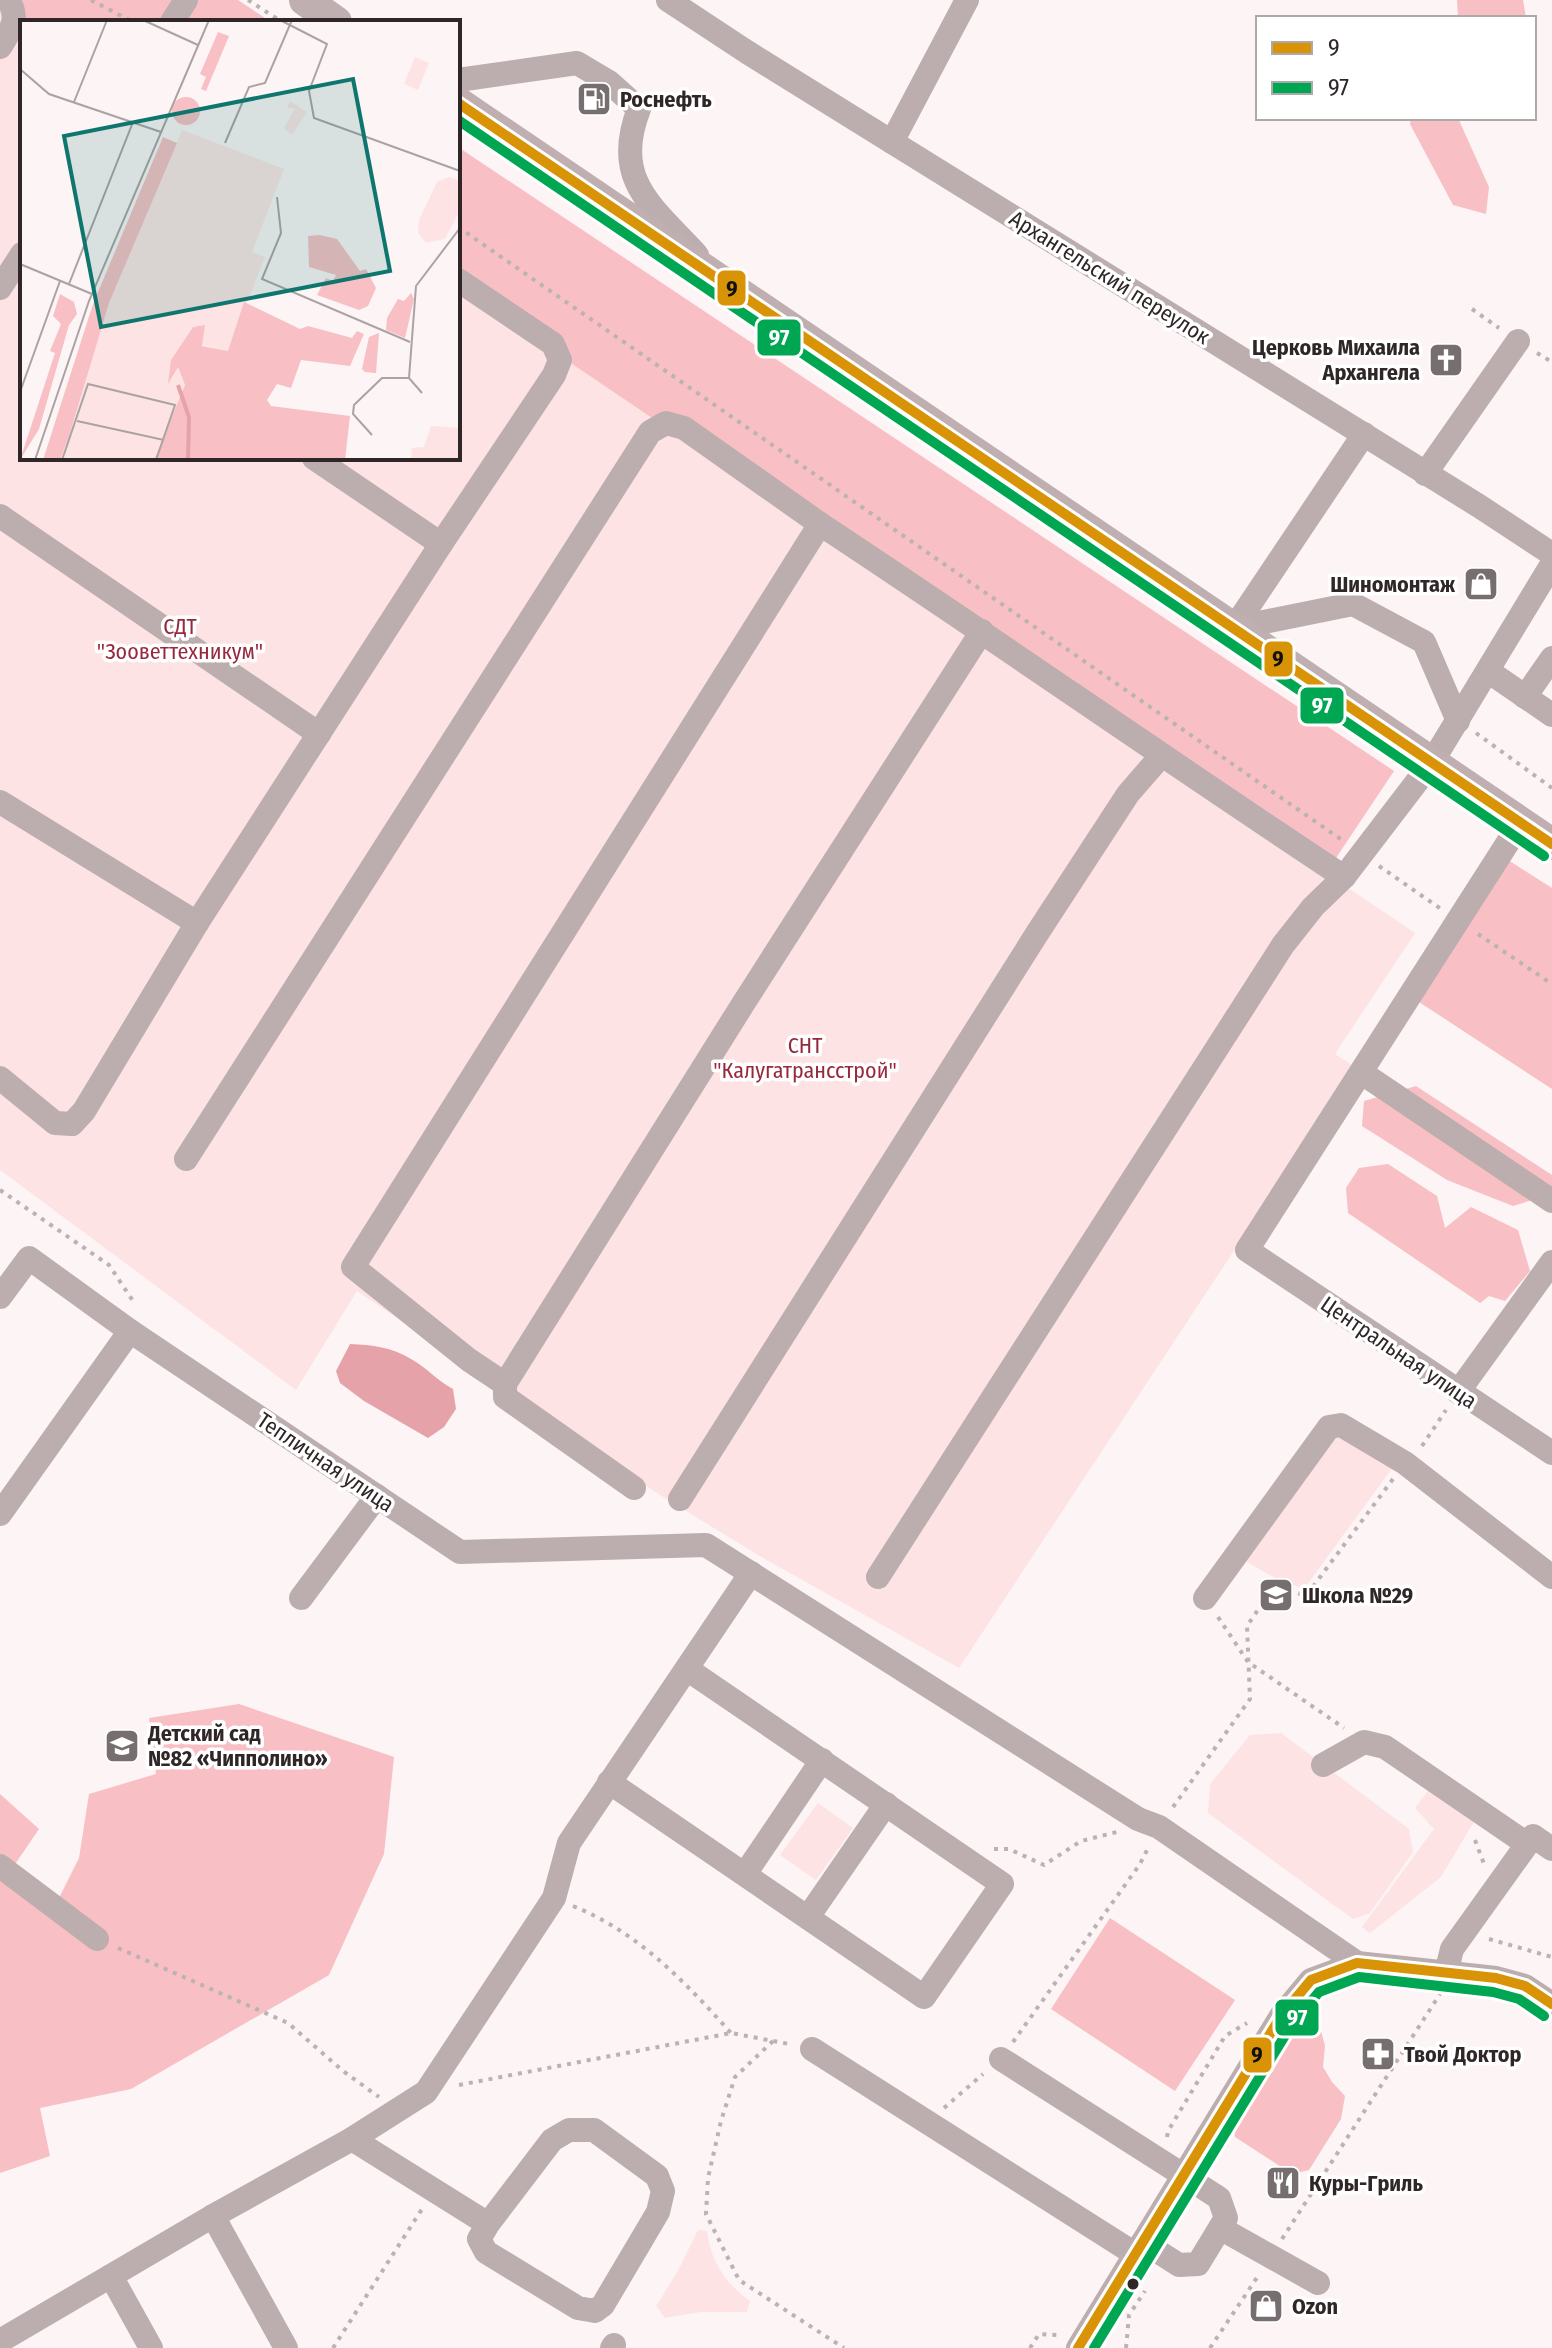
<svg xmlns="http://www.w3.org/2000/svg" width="1552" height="2348" viewBox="0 0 1552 2348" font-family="'Fira Sans Condensed',sans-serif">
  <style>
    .green { fill: #fde3e4 }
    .forest { fill: #f8bfc4 }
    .water { fill: #e6a2a9 }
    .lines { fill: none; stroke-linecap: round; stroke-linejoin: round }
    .path { stroke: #bcb2b3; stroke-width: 4; stroke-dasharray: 4 6; stroke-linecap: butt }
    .minor { stroke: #bcadae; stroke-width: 24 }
    .major { stroke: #bfafb1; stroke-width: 32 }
    .bus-1-casing { stroke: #fff; stroke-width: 16 }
    .bus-2-casing { stroke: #fff; stroke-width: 16 }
    .bus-1 { stroke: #d99306; stroke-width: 10 }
    .bus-2 { stroke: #00a651; stroke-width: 10 }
    .bus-dot { fill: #2f2727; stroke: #fff; stroke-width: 3 }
    .labels { text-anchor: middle; stroke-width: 7; stroke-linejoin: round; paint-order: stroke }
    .poi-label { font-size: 22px; font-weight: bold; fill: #2f2727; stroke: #fff; text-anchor: start }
    .street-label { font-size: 22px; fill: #2f2727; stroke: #fff }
    .park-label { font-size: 22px; fill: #98283d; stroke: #fff }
    .inset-river { fill: none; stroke: #e6a2a9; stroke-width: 4 }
    .inset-road { fill: none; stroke: #aaa2a3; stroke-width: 2 }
    .view { fill: #0f766e; fill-opacity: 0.15; stroke: #0f766e; stroke-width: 4 }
    .inset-edge { fill: none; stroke: #2f2727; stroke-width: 4 }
    .line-badge { stroke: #fff; stroke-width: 3 }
    .badge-label { font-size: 22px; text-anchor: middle; font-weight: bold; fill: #fff }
    .pale-badge-label { font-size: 22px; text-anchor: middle; font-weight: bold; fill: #111 }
  </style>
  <rect width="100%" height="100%" fill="#fcf4f5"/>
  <g class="green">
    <path d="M0 7 29 22H22V458H458V287L1415 933 1335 1054 1355 1067 959 1668 758 1555 660 1495 357 1291 296 1390 0 1170Z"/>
    <path d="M1330 1433 1393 1467 1304 1589 1277 1579 1240 1558Z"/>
    <path d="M1281 1733 1409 1829 1413 1852 1370 1913 1353 1919 1208 1813 1210 1784 1250 1735Z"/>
    <path d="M1432 1786 1476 1818 1441 1877 1370 1933 1362 1927 1434 1829 1415 1808Z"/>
    <path d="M818 1803 853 1828 816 1880 780 1855Z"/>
    <path d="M698 2230 707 2231C711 2262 725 2283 750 2301L747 2312H701L665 2318 656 2306 678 2271Z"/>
  </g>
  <g class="forest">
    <path d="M0 0H238L271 22H29L0 7Z"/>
    <path d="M1457 0H1523L1526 18H1458Z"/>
    <path d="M1411 118H1458L1489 187 1486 214 1453 205 1410 124Z"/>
    <path d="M458 147 1394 771 1326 873 458 287Z"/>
    <path d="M1508 860 1552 888V1089L1416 1000Z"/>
    <path d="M1416 1086 1552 1175V1194L1513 1206 1447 1180 1362 1126 1364 1101Z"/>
    <path d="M1388 1164 1437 1196 1445 1228 1471 1207 1518 1230 1530 1271 1505 1301 1489 1296 1480 1303 1348 1213 1346 1188 1359 1168Z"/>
    <path d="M239 1704 394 1757 384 1854 329 1975 131 2089 40 2108 50 2156 0 2173V1794L39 1829 5 1879 50 1916 79 1858 89 1794 156 1774 149 1718Z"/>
    <path d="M1110 1918 1235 2000 1175 2091 1051 2009Z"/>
    <path d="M1316 2012 1325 2046 1323 2067 1332 2082 1345 2096 1341 2119 1309 2170 1292 2174 1235 2137 1233 2121 1281 2041Z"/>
  </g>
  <path class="water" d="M350 1344C372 1345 392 1347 411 1359 426 1367 435 1379 453 1389L456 1409 444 1427 428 1438 364 1401 340 1383 336 1371Z"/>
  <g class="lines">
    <g class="path">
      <path d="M91 0 133 22"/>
      <path d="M248 0 282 22"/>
      <path d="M458 227 1342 840"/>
      <path d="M1472 309 1499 328"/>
      <path d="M1537 353 1552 362"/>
      <path d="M1476 733 1552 788"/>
      <path d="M1379 866 1441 909"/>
      <path d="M1478 934 1552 984"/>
      <path d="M0 1190 109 1265 135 1304"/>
      <path d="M1422 1446 1446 1410"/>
      <path d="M1218 1617 1248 1662 1344 1728"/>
      <path d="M1173 1807 1250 1699 1247 1626 1275 1585 1306 1596 1393 1479"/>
      <path d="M1475 1840 1484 1864"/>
      <path d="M994 1849H1009L1044 1865 1081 1841 1117 1832"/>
      <path d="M573 1906C638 1932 685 1982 731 2033"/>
      <path d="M1489 1939 1552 1957"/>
      <path d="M118 1948 288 2023 343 2071 379 2097"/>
      <path d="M773 2041 735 2077 721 2121 708 2178 706 2214 739 2280 844 2348"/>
      <path d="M1013 2042 1140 1864 1149 1846"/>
      <path d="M459 2085 731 2033 789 2044"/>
      <path d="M944 2108 983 2074"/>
      <path d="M1167 2137 1168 2131 1225 2036 1247 2023"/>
      <path d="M1282 2239 1440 1994"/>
      <path d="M333 2348 422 2209"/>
      <path d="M1030 2348 1039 2334 1057 2335 1059 2332"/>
      <path d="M1126 2348 1129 2315 1145 2291"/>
      <path d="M1210 2348 1258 2276"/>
    </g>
    <g class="minor">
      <path d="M668 0 747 52 1479 506 1552 554"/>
      <path d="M172 22 186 0"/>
      <path d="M0 47C11 30 20 18 8 0"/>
      <path d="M458 80 577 63 609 82 639 109C611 180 653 207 697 255"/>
      <path d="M892 142 967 0"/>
      <path d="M0 288 22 254"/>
      <path d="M314 458 441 544"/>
      <path d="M1425 474 1518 341"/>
      <path d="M0 516 319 734"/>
      <path d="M1234 628 1353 604 1424 642 1458 721"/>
      <path d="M1234 628 1364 434"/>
      <path d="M1488 671 1552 715"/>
      <path d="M1525 697 1552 658"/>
      <path d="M0 802 197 923 441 544 554 375 560 360 553 344 458 280"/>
      <path d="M1521 822 1247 1250 1552 1453"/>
      <path d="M1362 1073 1552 1201"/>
      <path d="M0 1078 55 1123 72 1124 84 1111 197 923"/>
      <path d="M186 1159 650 432 666 423 684 428 820 524"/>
      <path d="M0 1297 29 1258 130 1331"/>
      <path d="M505 1384 469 1360 353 1267 820 524C996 640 1168 761 1344 877"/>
      <path d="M1458 1392 1552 1262"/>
      <path d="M634 1488 505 1397V1384L743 1004 982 631"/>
      <path d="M680 1499 1038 932 1128 794 1161 756"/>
      <path d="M0 1514 130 1331 460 1552 706 1545 1138 1819 1159 1827 1357 1963"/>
      <path d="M878 1577 1283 945 1313 907 1344 877 1432 762 1552 564"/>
      <path d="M301 1598 377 1496"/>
      <path d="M1205 1598 1329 1427 1341 1425 1405 1463 1552 1577"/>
      <path d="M1323 1765 1364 1742 1385 1747 1527 1844"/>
      <path d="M609 1782 924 1997 1002 1884 687 1669"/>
      <path d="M0 1866 97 1939"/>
      <path d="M745 1874 822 1760"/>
      <path d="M808 1917 886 1804"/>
      <path d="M1446 1973 1452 1949 1533 1836 1552 1849"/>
      <path d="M812 2049 1135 2254"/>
      <path d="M1001 2059 1219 2198 1226 2218 1198 2264 1179 2265 1143 2242"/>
      <path d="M352 2139 488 2224 479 2239 486 2252 578 2308 595 2311 603 2305 658 2212 663 2191 657 2176 594 2130H569L552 2140 488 2224"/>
      <path d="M213 2216 286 2348"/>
      <path d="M1220 2228 1318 2283"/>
      <path d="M111 2276 151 2348"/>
      <path d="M0 2341 213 2216 352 2139 426 2092 554 1898 569 1843 751 1573"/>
      <path d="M612 2348 614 2345"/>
      <path d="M1078 2348 1281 2016 1311 1980 1357 1963 1496 1978 1525 1986 1552 2004"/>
    </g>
    <g class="major">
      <path d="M305 0 336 22"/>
      <path d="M458 103 1552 844"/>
    </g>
    <g class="bus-1-casing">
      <g id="bus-1">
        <path d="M458 103 1552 844"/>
        <path d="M1078 2348 1281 2016 1311 1980 1357 1963 1496 1978 1525 1986 1552 2004"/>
      </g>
    </g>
    <g class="bus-2-casing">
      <g id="bus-2">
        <path d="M458 120 1544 856"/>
        <path d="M1094 2348 1292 2024 1319 1992 1359 1977 1493 1992 1519 1999 1544 2016"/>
      </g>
    </g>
    <use href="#bus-1" class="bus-1"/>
    <use href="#bus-2" class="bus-2"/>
  </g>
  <defs>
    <g id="fuel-square" transform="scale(1.8)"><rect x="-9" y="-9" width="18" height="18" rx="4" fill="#776f6f" stroke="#fff"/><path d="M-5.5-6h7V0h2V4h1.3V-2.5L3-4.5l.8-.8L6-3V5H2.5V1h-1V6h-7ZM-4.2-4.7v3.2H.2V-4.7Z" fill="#fff"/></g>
    <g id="church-square" transform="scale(1.8)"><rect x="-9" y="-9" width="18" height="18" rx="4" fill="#776f6f" stroke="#fff"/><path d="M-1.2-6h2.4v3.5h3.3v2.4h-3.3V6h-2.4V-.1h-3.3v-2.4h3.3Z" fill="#fff"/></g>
    <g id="shop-square" transform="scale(1.8)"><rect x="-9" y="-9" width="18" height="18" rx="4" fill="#776f6f" stroke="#fff"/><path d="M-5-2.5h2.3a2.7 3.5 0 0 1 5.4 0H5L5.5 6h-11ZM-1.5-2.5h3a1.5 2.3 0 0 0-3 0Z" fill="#fff"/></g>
    <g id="school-square" transform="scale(1.8)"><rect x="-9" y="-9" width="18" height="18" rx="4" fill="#776f6f" stroke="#fff"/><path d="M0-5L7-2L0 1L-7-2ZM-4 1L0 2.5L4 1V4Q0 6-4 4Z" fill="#fff"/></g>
    <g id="pharmacy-square" transform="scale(1.8)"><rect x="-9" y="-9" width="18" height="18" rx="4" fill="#776f6f" stroke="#fff"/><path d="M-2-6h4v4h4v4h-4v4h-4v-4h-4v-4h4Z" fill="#fff"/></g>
    <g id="restaurant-square" transform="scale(1.8)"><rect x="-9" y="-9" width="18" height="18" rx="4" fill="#776f6f" stroke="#fff"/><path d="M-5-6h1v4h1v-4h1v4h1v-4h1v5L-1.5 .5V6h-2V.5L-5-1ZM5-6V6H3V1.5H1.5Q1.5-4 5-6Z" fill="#fff"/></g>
  </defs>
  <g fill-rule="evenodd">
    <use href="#fuel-square" x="594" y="99"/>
    <use href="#church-square" x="1446" y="360"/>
    <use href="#shop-square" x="1481" y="584"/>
    <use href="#school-square" x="1276" y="1595"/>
    <use href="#school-square" x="122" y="1746"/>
    <use href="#pharmacy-square" x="1378" y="2054"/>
    <use href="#restaurant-square" x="1283" y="2183"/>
    <use href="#shop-square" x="1266" y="2306"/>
  </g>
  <circle class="bus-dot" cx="1133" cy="2284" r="7"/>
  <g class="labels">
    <g class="poi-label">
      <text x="620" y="107">Роснефть</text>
      <text x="1420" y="355" text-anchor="end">Церковь Михаила<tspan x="1420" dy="25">Архангела</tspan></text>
      <text x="1455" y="592" text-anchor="end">Шиномонтаж</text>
      <text x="1302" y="1603">Школа №29</text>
      <text x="148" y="1741">Детский сад<tspan x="148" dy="25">№82 «Чипполино»</tspan></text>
      <text x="1404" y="2062">Твой Доктор</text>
      <text x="1309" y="2191">Куры-Гриль</text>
      <text x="1292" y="2314">Ozon</text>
    </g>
    <g class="street-label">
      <text transform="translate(1110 277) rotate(32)" y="8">Архангельский переулок</text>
      <text transform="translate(1399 1352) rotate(34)" y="8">Центральная улица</text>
      <text transform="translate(326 1462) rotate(34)" y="8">Тепличная улица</text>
    </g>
    <g class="park-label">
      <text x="180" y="634">СДТ<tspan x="180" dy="25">"Зооветтехникум"</tspan></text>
      <text x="805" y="1053">СНТ<tspan x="805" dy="25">"Калугатрансстрой"</tspan></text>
    </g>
  </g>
  <g transform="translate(20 20)">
    <rect width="440" height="440" fill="#fcf4f5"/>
    <path d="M395 37 409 43 398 70 384 64ZM270 81 287 92 272 115 264 108 275 88H267ZM162 110 264 149 232 232 245 237 208 331 182 325 185 305 173 307 151 340 153 362V348L158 347 165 365 134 440H40L89 283ZM429 157 440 161V190L425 219 406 223 398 213 399 200 417 162ZM411 406 440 408V440H391L392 428 404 427Z" fill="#fde3e4"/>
    <path d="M198 12 209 16 186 71 181 69 186 57 180 54ZM152 91a14 14 0 1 1 28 0a14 14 0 1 1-28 0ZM143 117 157 123 89 283 49 416 40 440H23L73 284ZM300 215 317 219 340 251 346 249 356 268 348 286 339 290 297 275 306 258 313 261 316 255 289 247 288 216ZM391 273 394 279 385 318 366 310 367 298 378 279 384 281ZM40 274 54 282 57 294 49 305 19 409 0 440 35 333 30 331 41 304 33 296ZM224 282 280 309 288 306 332 318 337 311 344 314 330 346 281 340 271 368 257 364 247 380 251 386 330 396 325 440H134L165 365 158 347 148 364 151 340 173 307 185 305 182 326 208 331ZM359 313 356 353 345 352 342 349 349 317Z" fill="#f8bfc4"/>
    <path class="inset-river" d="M158 365 169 397 168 440"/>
    <path class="inset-road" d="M123 0 178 25M260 0 307 24 289 71 294 98 440 151M0 49 29 74 141 112M54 82 87 0M205 123 229 67 245 63 272 0M257 177 261 213 242 259 390 322M0 244 72 274M49 264 113 102M389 358 396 266 440 208M0 372 40 261M57 401 144 420M352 415 333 394 334 385 362 358H389L402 373M15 440 69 281 189 0M42 440 68 364 155 385 136 440"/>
    <path class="view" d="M333 59 370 251 81 307 44 116Z"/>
    <rect width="440" height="440" class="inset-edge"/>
  </g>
  <g class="line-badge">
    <rect x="716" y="269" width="31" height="38" rx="8" fill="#d99306"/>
    <rect x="756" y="318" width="46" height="39" rx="8" fill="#00a651"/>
    <rect x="1263" y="640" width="31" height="38" rx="8" fill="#d99306"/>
    <rect x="1299" y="686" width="46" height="39" rx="8" fill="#00a651"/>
    <rect x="1274" y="1998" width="46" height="39" rx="8" fill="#00a651"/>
    <rect x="1242" y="2036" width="31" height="38" rx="8" fill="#d99306"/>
  </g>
  <g class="badge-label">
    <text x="779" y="345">97</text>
    <text x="1322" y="713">97</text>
    <text x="1297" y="2025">97</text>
  </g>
  <g class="pale-badge-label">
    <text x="732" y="296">9</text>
    <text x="1278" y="666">9</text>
    <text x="1257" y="2062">9</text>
  </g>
  <rect x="1256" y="16" width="280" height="104" fill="#ffffff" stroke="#aca9a9" stroke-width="2"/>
  <rect x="1272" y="42" width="40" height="12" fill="#d99306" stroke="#aca9a9" stroke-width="2"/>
  <text x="1328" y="56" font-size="24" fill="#2f2727">9</text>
  <rect x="1272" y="82" width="40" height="12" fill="#00a651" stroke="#aca9a9" stroke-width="2"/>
  <text x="1328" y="96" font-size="24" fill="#2f2727">97</text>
</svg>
